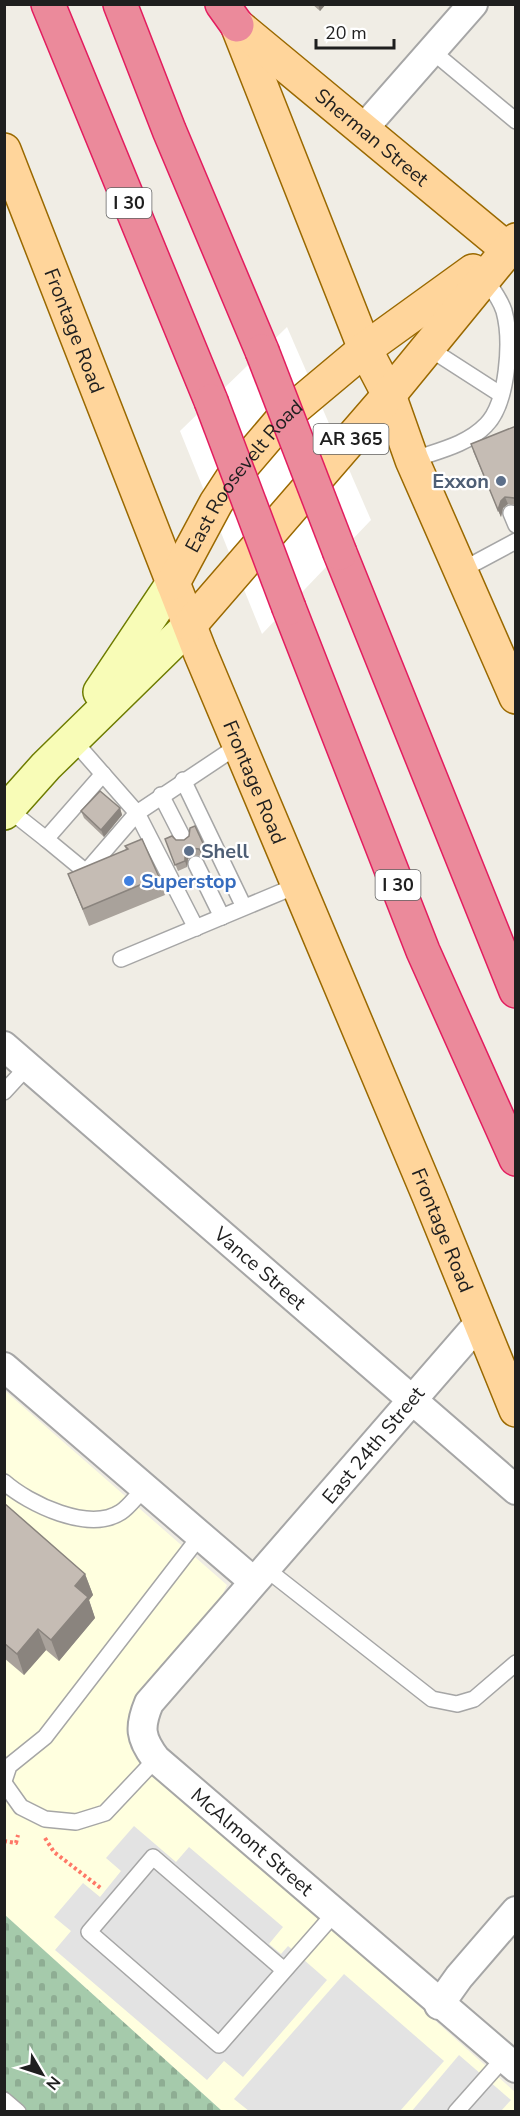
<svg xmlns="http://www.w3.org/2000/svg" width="520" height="2116" viewBox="0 0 520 2116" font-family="'Nunito Sans',sans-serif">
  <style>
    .education { fill: #ffffdf }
    .cemetery { fill: url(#cemetery-stones) }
    .parking { fill: #e3e3e3 }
    .pier { fill: #fff }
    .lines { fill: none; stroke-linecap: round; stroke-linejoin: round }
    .service-casing { stroke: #a6a6a6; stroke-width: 18 }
    .minor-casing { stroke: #a6a6a6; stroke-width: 32 }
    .secondary-casing { stroke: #6e7c00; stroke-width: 36 }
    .primary-casing { stroke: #9a6900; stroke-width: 36 }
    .motorway-casing { stroke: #e31d5f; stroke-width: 36 }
    .path { stroke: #ff7867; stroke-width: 4; stroke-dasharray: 3 3; stroke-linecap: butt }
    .service { stroke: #fff; stroke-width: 15 }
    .minor { stroke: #fff; stroke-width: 28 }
    .secondary { stroke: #f8fcb7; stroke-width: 33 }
    .primary { stroke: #ffd59b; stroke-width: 33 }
    .motorway { stroke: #eb8a9b; stroke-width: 33 }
    .motorway-bridge-casing { stroke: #e31d5f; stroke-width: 36; stroke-linecap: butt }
    .motorway-bridge { stroke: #eb8a9b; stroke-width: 33 }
    .wall { fill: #a9a29b }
    .shaded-wall { fill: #8a847e }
    .building { fill: #c5bcb4; stroke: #8a847e; stroke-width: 1.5 }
    .service-dot { fill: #5c6f8a; stroke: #fff; stroke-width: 2 }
    .shop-dot { fill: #3f7fe0; stroke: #fff; stroke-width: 2 }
    .labels { text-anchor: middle; stroke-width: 4.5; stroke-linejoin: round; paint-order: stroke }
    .shield { fill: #fff; stroke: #626262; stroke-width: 1.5 }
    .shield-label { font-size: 18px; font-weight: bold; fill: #1f1f1f }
    .street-label { font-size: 20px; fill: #1f1f1f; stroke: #fff }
    .service-label { font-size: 20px; font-weight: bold; fill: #4e5e75; stroke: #fff; text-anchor: end }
    .shop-label { font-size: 20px; font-weight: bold; fill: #366cbe; stroke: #fff; text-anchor: start }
  </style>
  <defs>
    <pattern id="cemetery-stones" width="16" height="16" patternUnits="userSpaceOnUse" patternTransform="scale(1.5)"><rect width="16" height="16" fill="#a5caab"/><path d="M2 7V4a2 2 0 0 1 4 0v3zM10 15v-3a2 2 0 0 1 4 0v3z" fill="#8ead93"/></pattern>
  </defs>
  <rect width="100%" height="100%" fill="#f0ede5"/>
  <path class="education" d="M5 1391 227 1585 221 1598 137 1695 129 1722 130 1748 515 2092V2111H222L5 1915Z"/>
  <path class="cemetery" d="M5 1915 222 2111H5Z"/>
  <g class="parking">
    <path d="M134 1826 176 1862 189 1847 283 1927 269 1944 281 1954 288 1946 327 1980 243 2077 224 2061 207 2080 55 1950 71 1931 54 1917 83 1883 100 1897 121 1871 106 1858Z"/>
    <path d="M344 1974 444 2061 400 2111H249L234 2099Z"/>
    <path d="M459 2055 511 2100 501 2111 411 2112Z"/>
  </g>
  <path class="pier" d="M287 327 371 520 262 634 180 431Z"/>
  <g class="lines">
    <g class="service-casing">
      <g id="service">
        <path d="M432 51 516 121"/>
        <path d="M427 347 500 394"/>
        <path d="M412 460C437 451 467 445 486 425 508 403 512 340 504 311 500 298 490 286 483 276"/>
        <path d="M511 513 516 525"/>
        <path d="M460 571 516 541"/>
        <path d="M73 740 137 813 239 745"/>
        <path d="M183 780 244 907"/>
        <path d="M161 795 183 838"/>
        <path d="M8 809 46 839 103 774"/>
        <path d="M46 839 86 872 137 813 196 928"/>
        <path d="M196 864 222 917"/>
        <path d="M121 959 298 885"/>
        <path d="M4 1092 28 1066"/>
        <path d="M4 1482C29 1504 89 1533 121 1512 130 1506 137 1495 145 1488"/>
        <path d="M265 1568 432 1699 457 1704 474 1699 516 1663"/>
        <path d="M4 1781 9 1766 45 1737 200 1536"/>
        <path d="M4 1783 21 1807 45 1819 76 1822 105 1813 156 1759"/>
        <path d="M284 1970 153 1857 89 1932 219 2045 334 1914"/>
        <path d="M4 2100 18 2112"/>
        <path d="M456 2112 504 2058"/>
      </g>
    </g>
    <g class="minor-casing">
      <g id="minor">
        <path d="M364 128 473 4"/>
        <path id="s1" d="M4 1046 516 1490"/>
        <path id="s2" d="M480 1322 149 1703C139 1727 140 1738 156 1759L516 2068"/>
        <path d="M4 1367 253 1581"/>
        <path d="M439 2005 459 1977 516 1911"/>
      </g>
    </g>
    <g class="secondary-casing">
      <g id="secondary">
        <path d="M100 692 173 583"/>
        <path d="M4 813 46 766 190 625"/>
      </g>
    </g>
    <g class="primary-casing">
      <g id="primary">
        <path d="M237 25 365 349 389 395 412 460 516 697"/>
        <path id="s3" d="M238 26 507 249"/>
        <path id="s4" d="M4 150 200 652 429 1196 516 1410"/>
        <path id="s5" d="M173 583 216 503 233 477 285 416 365 349 473 271"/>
        <path d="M190 625 389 395 516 240"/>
      </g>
    </g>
    <g class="motorway-casing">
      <g id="motorway">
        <path d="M48 4 211 401"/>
        <path d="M120 4 169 130 262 351"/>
        <path d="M222 4 237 25"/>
        <path d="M340 553 516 991"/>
        <path d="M289 608 423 951 516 1159"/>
      </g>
    </g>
    <g class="path">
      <path d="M45 1838 54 1852 102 1889"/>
      <path d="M4 1841 16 1843 18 1835"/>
    </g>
    <use href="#service" class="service"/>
    <use href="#minor" class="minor"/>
    <use href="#secondary" class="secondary"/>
    <use href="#primary" class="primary"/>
    <use href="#motorway" class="motorway"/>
    <g class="motorway-bridge-casing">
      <g id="motorway-bridge">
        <path d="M262 351 340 553"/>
        <path d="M211 401 289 608"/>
      </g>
    </g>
    <use href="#motorway-bridge" class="motorway-bridge"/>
  </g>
  <g class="wall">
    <path d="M312 4H326L320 11Z"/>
    <path d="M516 426V505L508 504 503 508 501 517 473 451Z"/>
    <path d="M120 808 122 815 104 837 84 818 81 811Z"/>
    <path d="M165 839 176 840 207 852 210 858 205 860 201 856 192 855 188 859 187 867 178 871Z"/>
    <path d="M125 846 159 877 165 895 89 926 68 874 126 850Z"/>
    <path d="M4 1500 6 1505 85 1574 93 1595 89 1600 95 1618 59 1661 46 1650 24 1675 4 1658Z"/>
  </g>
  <g class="shaded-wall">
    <path d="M318 4H326L320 11Z"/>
    <path d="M505 497 508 504 503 508 501 517 498 510 501 501Z"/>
    <path d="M120 808 122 815 104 837 101 830Z"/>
    <path d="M190 848 192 855 188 859 187 867 185 861V852Z"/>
    <path d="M85 1574 93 1595 89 1600 95 1618 59 1661 51 1640 75 1586Z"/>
    <path d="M38 1629 46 1650 24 1675 17 1654Z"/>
  </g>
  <g class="building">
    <path d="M516 426V500L514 498 505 497 501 501 498 510 471 444Z"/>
    <path d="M100 791 120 808 101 830 81 811Z"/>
    <path d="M195 826 207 852 203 854 199 849 190 848 185 852V861L175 865 165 839 172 836 176 840H184L189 836 190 828Z"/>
    <path d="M142 839 159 877 83 909 68 874 128 849 125 846Z"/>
    <path d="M4 1503 85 1574 75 1586 88 1597 51 1640 38 1629 17 1654 4 1643Z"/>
  </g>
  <g class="service-dot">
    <circle cx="501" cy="481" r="6"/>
    <circle cx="189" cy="851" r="6"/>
  </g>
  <circle class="shop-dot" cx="129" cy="881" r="6"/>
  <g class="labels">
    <g class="shield">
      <rect x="106.5" y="188" width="45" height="30" rx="4.5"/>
      <rect x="313.5" y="424" width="75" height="30" rx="4.5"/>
      <rect x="375.5" y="870" width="45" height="30" rx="4.5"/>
    </g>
    <g class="shield-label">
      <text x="129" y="209">I 30</text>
      <text x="351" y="445">AR 365</text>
      <text x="398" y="891">I 30</text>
    </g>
    <g class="street-label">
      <text dy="7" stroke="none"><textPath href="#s3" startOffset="174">Sherman Street</textPath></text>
      <text dy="7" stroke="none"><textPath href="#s4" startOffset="194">Frontage Road</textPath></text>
      <text dy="7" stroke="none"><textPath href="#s5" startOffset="129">East Roosevelt Road</textPath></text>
      <text dy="7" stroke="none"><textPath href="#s4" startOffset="680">Frontage Road</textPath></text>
      <text dy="7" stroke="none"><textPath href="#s4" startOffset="1166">Frontage Road</textPath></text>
      <text dy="7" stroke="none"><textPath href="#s1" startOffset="339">Vance Street</textPath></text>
      <text transform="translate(373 1445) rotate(-50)" y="7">East 24th Street</text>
      <text dy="7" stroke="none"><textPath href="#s2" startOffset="692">McAlmont Street</textPath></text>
    </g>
    <g class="service-label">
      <text x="489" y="488">Exxon</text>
      <text x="201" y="858" text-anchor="start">Shell</text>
    </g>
    <g class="shop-label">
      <text x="141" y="888">Superstop</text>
    </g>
  </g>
  <rect width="520" height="2116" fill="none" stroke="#1f1f1f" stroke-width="12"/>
  <g transform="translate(42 2074) rotate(129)" stroke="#ffffff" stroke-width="4.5" paint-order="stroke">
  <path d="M0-4.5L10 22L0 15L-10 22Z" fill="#1f1f1f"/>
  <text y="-9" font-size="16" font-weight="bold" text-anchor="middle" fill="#1f1f1f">N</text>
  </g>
  <path d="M316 39v9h78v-9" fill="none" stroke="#1f1f1f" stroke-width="3"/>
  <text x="325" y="39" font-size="18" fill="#1f1f1f" stroke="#ffffff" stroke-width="4.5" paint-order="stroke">20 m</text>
</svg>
